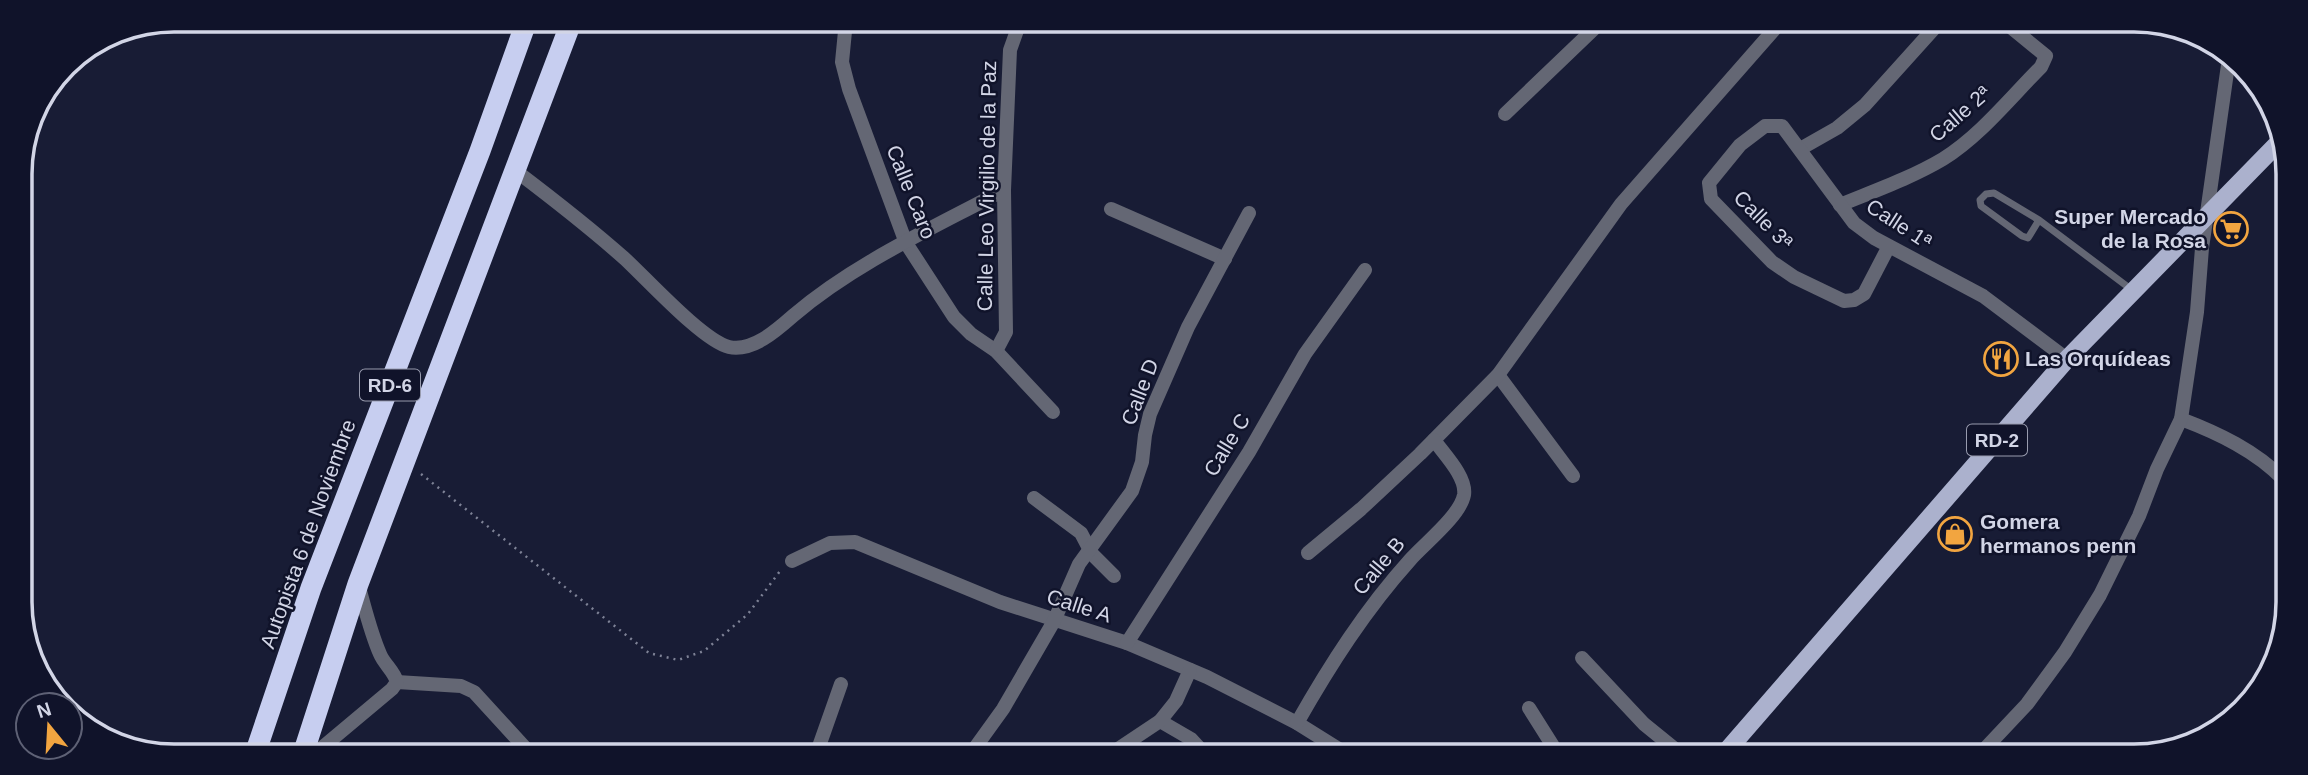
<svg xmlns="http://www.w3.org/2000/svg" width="2308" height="775" viewBox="0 0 2308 775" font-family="Helvetica,sans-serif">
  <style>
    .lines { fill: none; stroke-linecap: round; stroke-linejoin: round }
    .path { stroke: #7e8296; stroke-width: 2.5; stroke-dasharray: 2 5; stroke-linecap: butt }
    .lane { stroke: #646774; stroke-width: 7 }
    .street { stroke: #646774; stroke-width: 14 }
    .primary { stroke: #abb1cd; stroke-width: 18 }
    .highway { stroke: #c7cef0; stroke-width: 21 }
    .labels { text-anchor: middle; stroke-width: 5; stroke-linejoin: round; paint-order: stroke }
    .shield { fill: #10132a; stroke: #989bae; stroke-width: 2 }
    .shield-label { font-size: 19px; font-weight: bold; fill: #d2d5e6 }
    .street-label { font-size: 21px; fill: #d2d5e6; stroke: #10132a }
    .poi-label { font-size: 21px; font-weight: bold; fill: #d2d5e6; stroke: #10132a; text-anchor: start }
    .rim { fill: none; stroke: #d2d5e6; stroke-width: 3.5 }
  </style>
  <rect width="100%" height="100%" fill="#181c35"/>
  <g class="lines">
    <path class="path" d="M421 474 649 653 678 660 704 651 748 614 780 571"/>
    <path class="lane" d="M2039 220 2028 238 2022 236 1981 206 1980 200 1986 194 1994 193 2039 220 2132 290"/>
    <g class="street">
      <path d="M846 21 842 62 849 89 906 243 954 317 971 334 996 351 1053 412"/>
      <path d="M1505 114 1600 23"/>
      <path d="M1800 149 1837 128 1865 105 1938 24"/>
      <path d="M516 171C553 199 589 227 624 258 647 279 703 341 729 347 753 352 777 330 794 315 855 263 933 228 1004 190"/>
      <path d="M1840 205C1874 191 1911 178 1943 159 1980 136 2010 98 2041 67L2046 56 2007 24"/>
      <path d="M1111 209 1225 259"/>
      <path d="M1889 246 1864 294 1854 300 1844 301 1794 277 1772 262 1711 199 1709 183 1740 145 1765 126H1782L1854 223 1874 238 1983 296 2067 359"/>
      <path d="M996 351 1006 332 1004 190 1010 50 1020 22"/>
      <path d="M1498 375 1573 476"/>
      <path d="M2181 419C2218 433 2256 451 2284 480"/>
      <path d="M1034 498 1081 533 1092 554 1114 576"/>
      <path d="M1308 553 1361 509 1420 454 1498 375 1621 204 1779 24"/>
      <path d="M792 561 830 543 855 542 1000 602 1127 643 1207 677 1297 723 1345 753"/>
      <path d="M1127 643 1249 452 1305 354 1365 270"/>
      <path d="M1582 658 1644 724 1681 754"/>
      <path d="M397 682 461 686 474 692 528 751"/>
      <path d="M1529 708 1558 754"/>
      <path d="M1160 721 1191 739 1204 753"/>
      <path d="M1297 723C1330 665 1365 610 1410 560 1424 544 1460 516 1464 495 1467 477 1444 454 1434 440"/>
      <path d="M318 751 392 689 397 682C394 671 384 664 380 654 370 631 365 608 358 584"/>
      <path d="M817 752 841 684"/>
      <path d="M972 752 1003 709 1054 621 1079 564 1132 491 1142 462 1145 435 1150 414 1188 327 1249 213"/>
      <path d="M1112 753 1160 721 1176 701 1190 670"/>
      <path d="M1979 755 2027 704 2065 652 2100 595 2139 516 2157 469 2181 419 2197 312 2202 248 2229 58"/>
    </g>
    <path class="primary" d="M1724 754 2067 359 2283 138"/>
    <g class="highway">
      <path d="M256 751 311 588 480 151 527 20"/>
      <path d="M304 751 358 584 572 20"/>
    </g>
  </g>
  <defs>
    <g id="supermarket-ring" transform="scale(1.75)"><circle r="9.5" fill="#10132a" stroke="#f2a540" stroke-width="1.5"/><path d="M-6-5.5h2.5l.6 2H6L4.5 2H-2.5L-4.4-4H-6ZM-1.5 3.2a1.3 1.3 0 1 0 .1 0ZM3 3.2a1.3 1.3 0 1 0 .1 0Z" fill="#f2a540"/></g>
    <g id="restaurant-ring" transform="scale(1.75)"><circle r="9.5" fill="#10132a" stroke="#f2a540" stroke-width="1.5"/><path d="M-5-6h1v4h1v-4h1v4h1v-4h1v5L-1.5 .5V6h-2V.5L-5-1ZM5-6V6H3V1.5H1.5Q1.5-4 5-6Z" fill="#f2a540"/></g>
    <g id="shop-ring" transform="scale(1.75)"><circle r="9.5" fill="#10132a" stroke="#f2a540" stroke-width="1.5"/><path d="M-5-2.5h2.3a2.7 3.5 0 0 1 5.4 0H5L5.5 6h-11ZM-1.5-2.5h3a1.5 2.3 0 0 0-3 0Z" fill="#f2a540"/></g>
  </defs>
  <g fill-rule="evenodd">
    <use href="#supermarket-ring" x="2231" y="229"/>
    <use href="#restaurant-ring" x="2001" y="359"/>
    <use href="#shop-ring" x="1955" y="534"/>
  </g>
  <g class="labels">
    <g class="shield">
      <rect x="360" y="369.5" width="60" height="31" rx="5"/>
      <rect x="1967" y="424.5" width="60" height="31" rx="5"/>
    </g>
    <g class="shield-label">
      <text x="390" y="392">RD-6</text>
      <text x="1997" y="447">RD-2</text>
    </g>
    <g class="street-label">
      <text transform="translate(1960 114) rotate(-41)" y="7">Calle 2ª</text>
      <text transform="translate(987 186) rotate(-89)" y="7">Calle Leo Virgilio de la Paz</text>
      <text transform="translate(911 192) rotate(68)" y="7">Calle Caro</text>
      <text transform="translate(1763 220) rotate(45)" y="7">Calle 3ª</text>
      <text transform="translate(1899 224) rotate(33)" y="7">Calle 1ª</text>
      <text transform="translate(1140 392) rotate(-69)" y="7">Calle D</text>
      <text transform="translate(1227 445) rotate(-59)" y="7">Calle C</text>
      <text transform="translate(308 534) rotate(-70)" y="7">Autopista 6 de Noviembre</text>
      <text transform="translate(1379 566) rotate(-50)" y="7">Calle B</text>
      <text transform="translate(1079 606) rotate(18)" y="7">Calle A</text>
    </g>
    <g class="poi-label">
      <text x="2206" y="224" text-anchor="end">Super Mercado<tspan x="2206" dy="24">de la Rosa</tspan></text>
      <text x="2025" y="366">Las Orquídeas</text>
      <text x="1980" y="529">Gomera<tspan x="1980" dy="24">hermanos penn</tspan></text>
    </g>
  </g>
  <path d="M0 0H2308V775H0ZM174 32H2134A142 142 0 0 1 2276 174V602A142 142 0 0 1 2134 744H174A142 142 0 0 1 32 602V174A142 142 0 0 1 174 32Z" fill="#10132a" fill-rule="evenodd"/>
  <path class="rim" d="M174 32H2134A142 142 0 0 1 2276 174V602A142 142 0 0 1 2134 744H174A142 142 0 0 1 32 602V174A142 142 0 0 1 174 32Z"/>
  <g transform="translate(49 726) rotate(342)"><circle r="33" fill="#10132a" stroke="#5e6175" stroke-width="2"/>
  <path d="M0-5L12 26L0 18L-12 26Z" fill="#f2a540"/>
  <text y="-10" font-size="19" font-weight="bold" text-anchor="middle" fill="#d2d5e6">N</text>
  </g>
</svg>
